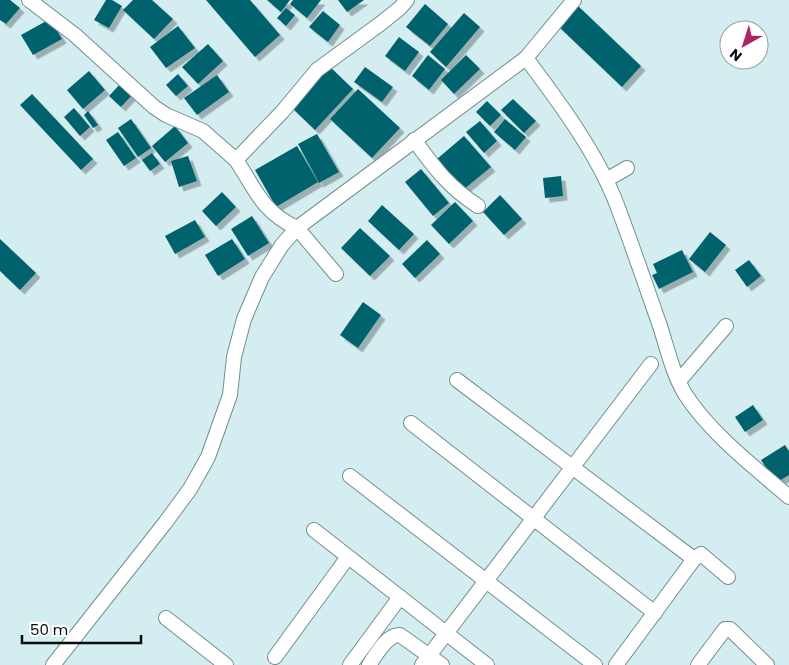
<svg xmlns="http://www.w3.org/2000/svg" width="789" height="665" viewBox="0 0 789 665" font-family="Poppins,sans-serif">
  <style>
    .building { fill: #01626c; filter: url(#shadow) }
    .lines { fill: none; stroke-linecap: round; stroke-linejoin: round }
    .street-casing { stroke: #758d90; stroke-width: 16 }
    .street { stroke: #fff; stroke-width: 14 }
  </style>
  <defs>
    <filter id="shadow"><feDropShadow dx="4.5" dy="4.5" stdDeviation="0" flood-color="#0004"/></filter>
  </defs>
  <rect width="100%" height="100%" fill="#d4edf1"/>
  <g class="building">
    <path d="M0 0H10L20 8 6 24 0 20Z"/>
    <path d="M106 0H112L122 6 109 28 94 20Z"/>
    <path d="M133 0H152L173 19 154 39 123 10Z"/>
    <path d="M206 0H250L280 35 255 57Z"/>
    <path d="M267 0H290L281 12Z"/>
    <path d="M293 0H321L307 18 290 4Z"/>
    <path d="M338 0H364L347 12Z"/>
    <path d="M425 4 448 24 430 46 406 27Z"/>
    <path d="M577 5 641 66 622 87 557 25Z"/>
    <path d="M286 8 295 15 286 26 277 18Z"/>
    <path d="M323 11 340 25 328 42 309 27Z"/>
    <path d="M464 13 480 27 446 67 430 52Z"/>
    <path d="M50 19 62 39 33 55 21 35Z"/>
    <path d="M178 26 195 48 166 68 150 47Z"/>
    <path d="M399 37 419 52 405 71 385 56Z"/>
    <path d="M208 44 223 61 198 84 182 67Z"/>
    <path d="M428 55 445 69 429 90 412 76Z"/>
    <path d="M466 55 480 69 454 94 441 80Z"/>
    <path d="M328 65 353 89 315 130 290 106Z"/>
    <path d="M365 67 393 87 382 102 354 82Z"/>
    <path d="M89 71 105 90 83 109 67 90Z"/>
    <path d="M178 74 188 86 176 96 166 85Z"/>
    <path d="M217 75 229 92 197 115 184 98Z"/>
    <path d="M122 82 134 93 121 107 109 96Z"/>
    <path d="M358 89 400 128 372 158 330 119Z"/>
    <path d="M32 94 93 159 81 170 20 105Z"/>
    <path d="M513 99 536 121 524 133 501 110Z"/>
    <path d="M487 101 501 115 490 126 476 112Z"/>
    <path d="M74 108 90 127 80 136 64 117Z"/>
    <path d="M88 111 98 125 93 128 84 115Z"/>
    <path d="M131 119 151 148 138 157 118 128Z"/>
    <path d="M505 119 526 137 515 150 494 132Z"/>
    <path d="M480 121 497 141 484 153 466 132Z"/>
    <path d="M175 126 188 143 165 162 152 146Z"/>
    <path d="M118 132 136 158 124 166 106 140Z"/>
    <path d="M317 134 339 172 319 183 298 144Z"/>
    <path d="M464 136 491 167 463 190 437 159Z"/>
    <path d="M297 146 318 182 276 207 255 170Z"/>
    <path d="M152 153 160 164 150 171 142 160Z"/>
    <path d="M188 156 197 181 179 187 171 161Z"/>
    <path d="M421 169 449 203 433 216 405 182Z"/>
    <path d="M561 176 563 196 545 198 543 178Z"/>
    <path d="M222 192 236 207 216 226 202 211Z"/>
    <path d="M500 195 522 219 504 235 483 212Z"/>
    <path d="M455 202 473 221 449 244 431 225Z"/>
    <path d="M382 205 414 234 399 250 368 221Z"/>
    <path d="M252 216 269 243 248 256 231 229Z"/>
    <path d="M195 220 205 237 175 254 165 236Z"/>
    <path d="M360 228 390 256 370 276 341 248Z"/>
    <path d="M710 232 726 245 705 272 689 259Z"/>
    <path d="M0 239 36 273 20 290 0 271Z"/>
    <path d="M232 239 245 259 218 276 205 255Z"/>
    <path d="M427 240 440 254 415 278 402 264Z"/>
    <path d="M682 250 693 272 659 289 652 275 657 273 653 264Z"/>
    <path d="M749 260 761 276 747 287 735 270Z"/>
    <path d="M363 302 381 315 358 348 340 335Z"/>
    <path d="M753 405 763 420 745 432 735 417Z"/>
    <path d="M785 445 789 451V475L776 483 761 460Z"/>
  </g>
  <g class="lines">
    <g class="street-casing">
      <g id="street">
        <path d="M29 0 75 35 154 107 166 115 203 131 236 160"/>
        <path d="M407 0 400 8 380 24 317 70 283 111 236 160C256 190 262 212 297 228L526 58 574 0"/>
        <path d="M526 58C559 102 597 153 617 205 632 245 646 286 660 326 667 348 673 374 685 394 710 433 754 467 789 497"/>
        <path d="M414 140C435 168 448 187 478 206"/>
        <path d="M606 180 627 168"/>
        <path d="M457 380 694 559"/>
        <path d="M679 381 726 326"/>
        <path d="M411 423 655 613"/>
        <path d="M350 476 595 665"/>
        <path d="M314 530 487 665"/>
        <path d="M166 618 226 665"/>
        <path d="M275 657 348 557"/>
        <path d="M53 665 165 523 190 489 208 457 230 395 234 357 244 319 262 277 282 245 297 228 336 274"/>
        <path d="M350 665 400 597"/>
        <path d="M369 665C376 655 387 634 400 635L442 665"/>
        <path d="M422 665 651 364"/>
        <path d="M616 665 694 559 701 554 728 577"/>
        <path d="M698 665 725 629H730L767 665"/>
      </g>
    </g>
    <use href="#street" class="street"/>
  </g>
  <g transform="translate(744 45) rotate(219)"><circle r="24" fill="#ffffff" stroke="#9b9e9f"/>
  <path d="M0-4L9 19L0 12L-9 19Z" fill="#ad2466"/>
  <text y="-8" font-size="14" font-weight="bold" text-anchor="middle" fill="#050d0e">N</text>
  </g>
  <path d="M22 635v8h119v-8" fill="none" stroke="#050d0e" stroke-width="2.5"/>
  <text x="30" y="635" font-size="15" fill="#050d0e" stroke="#ffffff" stroke-width="4" paint-order="stroke">50 m</text>
</svg>
